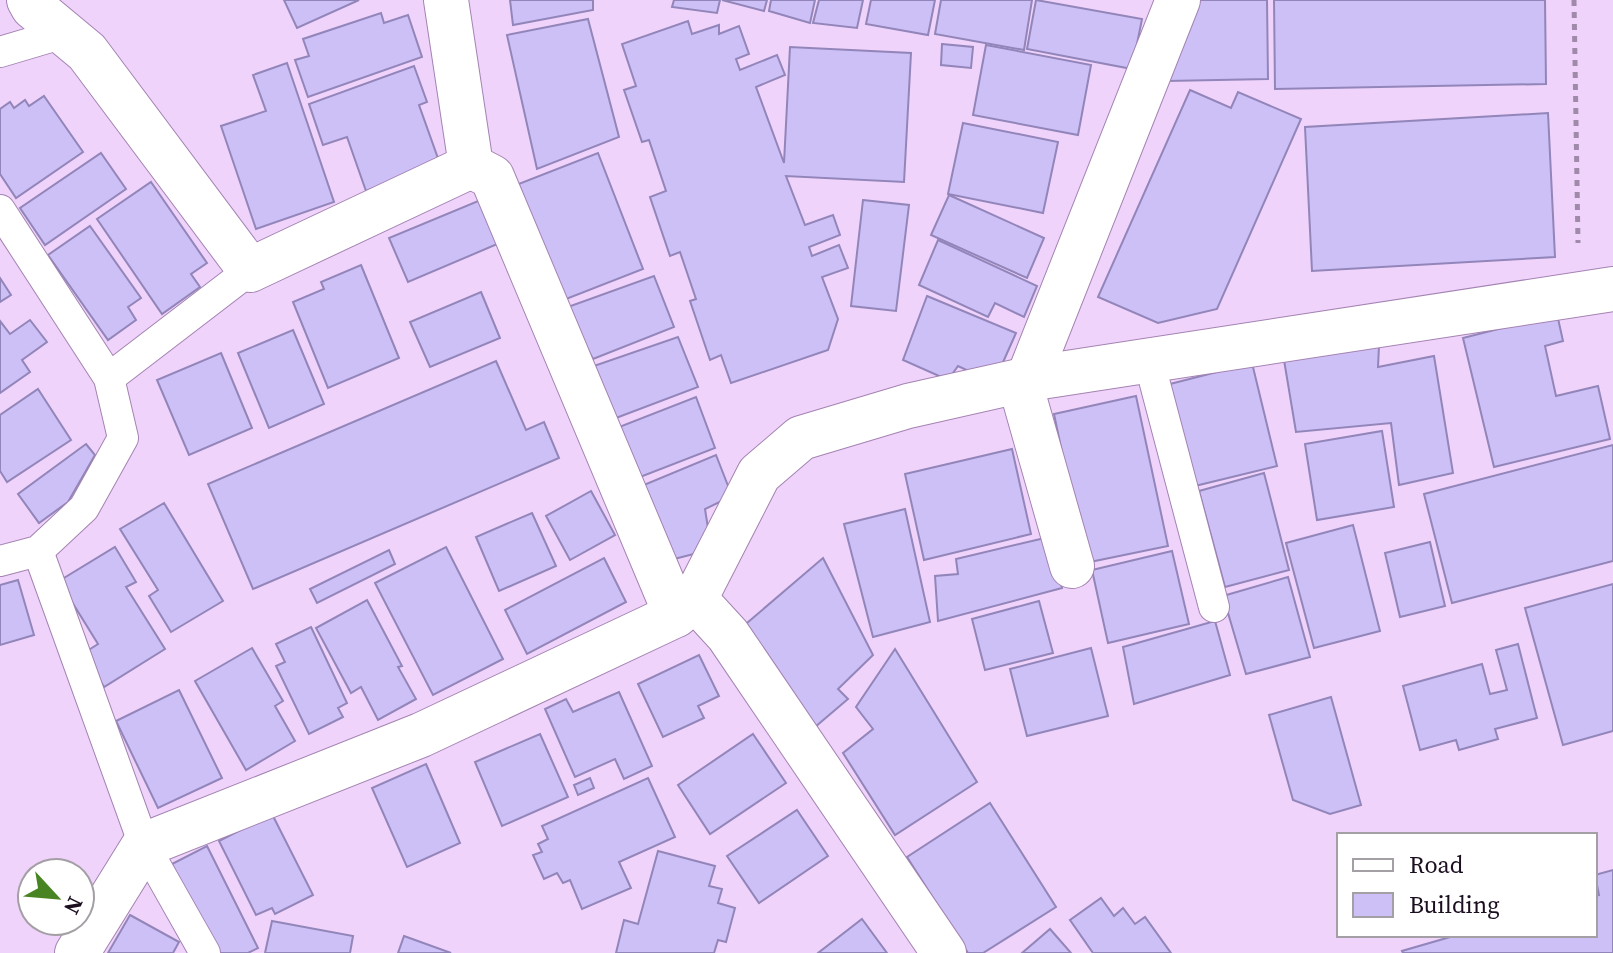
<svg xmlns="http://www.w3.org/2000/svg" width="1613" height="953" viewBox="0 0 1613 953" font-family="'Source Serif 4',serif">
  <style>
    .building { fill: #cdc0f6; stroke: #9285b9; stroke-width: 2 }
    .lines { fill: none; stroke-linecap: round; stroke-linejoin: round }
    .service-casing { stroke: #a483b2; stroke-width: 32 }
    .minor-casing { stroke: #a483b2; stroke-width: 46 }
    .path { stroke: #a08aaa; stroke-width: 5; stroke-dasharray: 6 6; stroke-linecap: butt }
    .service { stroke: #fff; stroke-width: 30 }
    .minor { stroke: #fff; stroke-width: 44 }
  </style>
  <rect width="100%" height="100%" fill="#efd3fb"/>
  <g class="building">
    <path d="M284 0H359L297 28Z"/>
    <path d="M510 0H593V10L513 25Z"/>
    <path d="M674 0H720L717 13 672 7Z"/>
    <path d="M722 0H767L764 11Z"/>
    <path d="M771 0H815L810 23 769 11Z"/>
    <path d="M819 0H863L857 28 813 23Z"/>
    <path d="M871 0H935L928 35 866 24Z"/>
    <path d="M941 0H1032L1024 50 935 34Z"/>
    <path d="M1036 0 1142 19 1132 69 1027 49Z"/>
    <path d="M1198 0H1267L1268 79 1167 81Z"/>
    <path d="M1274 0H1545L1546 84 1275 89Z"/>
    <path d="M381 13 384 23 408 15 422 57 308 97 295 60 309 56 303 39Z"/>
    <path d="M588 19 619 137 537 169 507 35Z"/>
    <path d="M688 21 692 34 719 25V34L739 26 749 54 736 59 740 70 777 55 785 75 756 87 784 163 790 47 911 53 904 182 786 176 805 225 833 215 840 235 809 247 812 256 839 245 848 268 822 277 838 319 828 350 731 383 721 355 710 360 690 301 696 299 680 252 670 256 650 197 666 191 649 140 642 142 624 90 636 86 622 44Z"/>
    <path d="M942 44 973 47 971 68 941 65Z"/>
    <path d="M986 45 1091 65 1078 135 973 115Z"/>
    <path d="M287 63 334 202 256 229 221 126 266 111 253 75Z"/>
    <path d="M414 66 427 102 419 105 440 164 366 191 347 137 323 145 309 104Z"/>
    <path d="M1190 90 1231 108 1238 92 1301 119 1217 309 1158 323 1098 297Z"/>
    <path d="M44 96 83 152 16 198 0 174V109L10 102 14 108 25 100 29 106Z"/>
    <path d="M1548 113 1555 257 1312 271 1305 127Z"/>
    <path d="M963 123 1058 142 1043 213 948 194Z"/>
    <path d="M101 153 126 189 45 245 20 208Z"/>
    <path d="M598 153 643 269 561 301 516 185Z"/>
    <path d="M151 182 207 263 191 274 200 287 162 314 97 219Z"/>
    <path d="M949 195 1044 238 1027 278 931 235Z"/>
    <path d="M483 199 502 242 408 282 389 238Z"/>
    <path d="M863 200 909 205 896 311 851 306Z"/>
    <path d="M90 226 141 298 128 307 136 320 108 340 48 255Z"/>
    <path d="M938 240 1037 286 1024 317 995 303 988 317 919 285Z"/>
    <path d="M361 265 399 358 328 388 293 302 324 289 321 282Z"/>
    <path d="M654 276 674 327 593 359 565 308Z"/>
    <path d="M0 278 11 295 0 302Z"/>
    <path d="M481 292 500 338 430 367 410 322Z"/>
    <path d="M927 296 1016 333 1000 369 973 373 958 366 948 380 903 360Z"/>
    <path d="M1557 314 1563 341 1545 346 1556 396 1598 386 1610 439 1494 467 1463 338Z"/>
    <path d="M30 320 47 342 22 360 30 372 0 393V321L10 334Z"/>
    <path d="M293 330 324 404 269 428 238 353Z"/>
    <path d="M678 337 698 387 616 418 588 368Z"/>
    <path d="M1379 346 1378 367 1434 356 1453 473 1399 485 1391 423 1296 432 1284 360Z"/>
    <path d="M221 353 252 428 189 455 157 380Z"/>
    <path d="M496 361 526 430 544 422 559 458 253 589 208 484Z"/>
    <path d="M1252 363 1277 466 1195 486 1170 384Z"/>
    <path d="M38 389 71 440 7 482 0 471V415Z"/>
    <path d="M1136 396 1168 546 1085 563 1054 414Z"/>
    <path d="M696 397 715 448 635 479 614 429Z"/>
    <path d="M1382 431 1394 507 1317 520 1305 444Z"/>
    <path d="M86 444 95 455 68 502 39 523 18 494Z"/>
    <path d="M1613 445V561L1452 603 1424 494Z"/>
    <path d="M1012 449 1031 534 924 560 905 474Z"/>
    <path d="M716 455 732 496 705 509 708 528 694 554 674 559 639 487Z"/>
    <path d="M1264 473 1289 570 1225 587 1199 491Z"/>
    <path d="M591 491 615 535 570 560 546 516Z"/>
    <path d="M164 503 223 601 171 632 149 596 158 590 120 529Z"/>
    <path d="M905 509 930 622 873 637 844 524Z"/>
    <path d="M532 513 556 566 499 591 476 537Z"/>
    <path d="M1353 525 1380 631 1314 648 1286 543Z"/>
    <path d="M1049 537 1062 588 938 621 935 576 958 574 956 559Z"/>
    <path d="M1430 542 1445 606 1400 617 1385 553Z"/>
    <path d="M115 547 136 582 126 587 165 649 104 687 84 653 98 644 59 581Z"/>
    <path d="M446 547 503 659 433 695 375 583Z"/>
    <path d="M389 550 395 564 317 603 310 589Z"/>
    <path d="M1172 551 1189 624 1108 643 1092 570Z"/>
    <path d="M604 558 626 602 527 654 505 610Z"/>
    <path d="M823 558 873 655 838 689 848 699 815 727 740 629Z"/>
    <path d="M1288 577 1310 657 1246 674 1223 596Z"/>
    <path d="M18 580 34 635 0 645V585Z"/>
    <path d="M1613 584V731L1563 745 1525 608Z"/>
    <path d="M367 600 402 666 398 667 416 699 378 720 361 687 351 693 316 628Z"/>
    <path d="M1039 601 1053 653 985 670 972 619Z"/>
    <path d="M1215 621 1230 675 1134 704 1123 647Z"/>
    <path d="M311 627 347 703 338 708 343 717 309 734 276 666 285 662 276 644Z"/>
    <path d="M1518 644 1537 718 1495 729 1498 739 1459 750 1456 740 1420 750 1403 686 1482 664 1490 694 1507 690 1496 650Z"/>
    <path d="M252 648 283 701 275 706 295 741 246 770 195 681Z"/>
    <path d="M1091 648 1108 716 1027 736 1010 669Z"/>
    <path d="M895 649 977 782 895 835 843 753 873 729 856 707Z"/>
    <path d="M699 655 719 696 698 706 704 718 663 737 638 684Z"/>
    <path d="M179 690 222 778 158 808 116 721Z"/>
    <path d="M619 692 652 766 624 779 615 759 575 777 545 709 566 699 573 712Z"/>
    <path d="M1331 697 1361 805 1330 814 1293 800 1269 715Z"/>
    <path d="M540 734 568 797 502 826 475 762Z"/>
    <path d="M753 734 786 783 710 834 678 785Z"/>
    <path d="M426 764 460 843 407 867 372 788Z"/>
    <path d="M590 778 594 788 578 795 574 785Z"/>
    <path d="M648 778 675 837 619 862 631 888 582 909 570 880 563 883 557 873 544 879 533 855 542 852 538 844 548 839 542 826Z"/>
    <path d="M990 803 1056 907 983 953H968L907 857Z"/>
    <path d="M797 810 828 856 759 903 727 856Z"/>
    <path d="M272 814 313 895 275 914 272 908 256 915 219 841Z"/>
    <path d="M207 846 258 948 248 953H216L172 864Z"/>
    <path d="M658 851 715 866 709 886 722 889 718 903 735 908 726 942 718 940 714 953H616L624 920 638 924Z"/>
    <path d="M1613 870V953H1403L1402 951 1457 935H1595V896L1599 895 1595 875Z"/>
    <path d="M1101 898 1114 916 1123 908 1135 924 1145 917 1171 953H1093L1070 920Z"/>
    <path d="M130 915 179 942 173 953H108Z"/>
    <path d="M862 919 887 953H818Z"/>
    <path d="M272 921 353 936 350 953H265Z"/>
    <path d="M1050 929 1071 953H1022Z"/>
    <path d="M404 936 451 953H398Z"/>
  </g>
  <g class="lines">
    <g class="service-casing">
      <g id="service">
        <path d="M0 52 64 33"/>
        <path d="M0 210 109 378 123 438 84 508 38 551 0 561"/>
        <path d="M1149 361 1214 607"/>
        <path d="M109 378 250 270"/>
        <path d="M38 551 144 845 205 953"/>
      </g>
    </g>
    <g class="minor-casing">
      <g id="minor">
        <path d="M29 0 33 7 87 52 250 270 471 166"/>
        <path d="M446 0 471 166 492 177 676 615"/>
        <path d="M1028 379 1178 0"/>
        <path d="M1020 383 1072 566"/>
        <path d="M695 599 728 635 944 953"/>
        <path d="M77 953 144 845 421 735 676 615 695 599 759 474 801 438 908 406 1028 379 1613 289"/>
      </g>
    </g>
    <path class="path" d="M1574 0 1578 243"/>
    <use href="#service" class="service"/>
    <use href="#minor" class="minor"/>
  </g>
  <rect x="1337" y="833" width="260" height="104" fill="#ffffff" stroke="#a39fa5" stroke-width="2"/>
  <rect x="1353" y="859" width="40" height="12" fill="#ffffff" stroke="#a39fa5" stroke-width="2"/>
  <text x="1409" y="873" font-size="24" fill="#1a0e1f">Road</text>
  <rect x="1353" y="893" width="40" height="24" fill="#cdc0f6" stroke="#a39fa5" stroke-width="2"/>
  <text x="1409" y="913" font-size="24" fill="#1a0e1f">Building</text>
  <g transform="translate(56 897) rotate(116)"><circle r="38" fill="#ffffff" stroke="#a39fa5" stroke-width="2"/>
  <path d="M0-6L14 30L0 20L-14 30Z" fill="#488421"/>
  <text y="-12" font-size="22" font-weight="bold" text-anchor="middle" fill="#1a0e1f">N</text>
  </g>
</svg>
